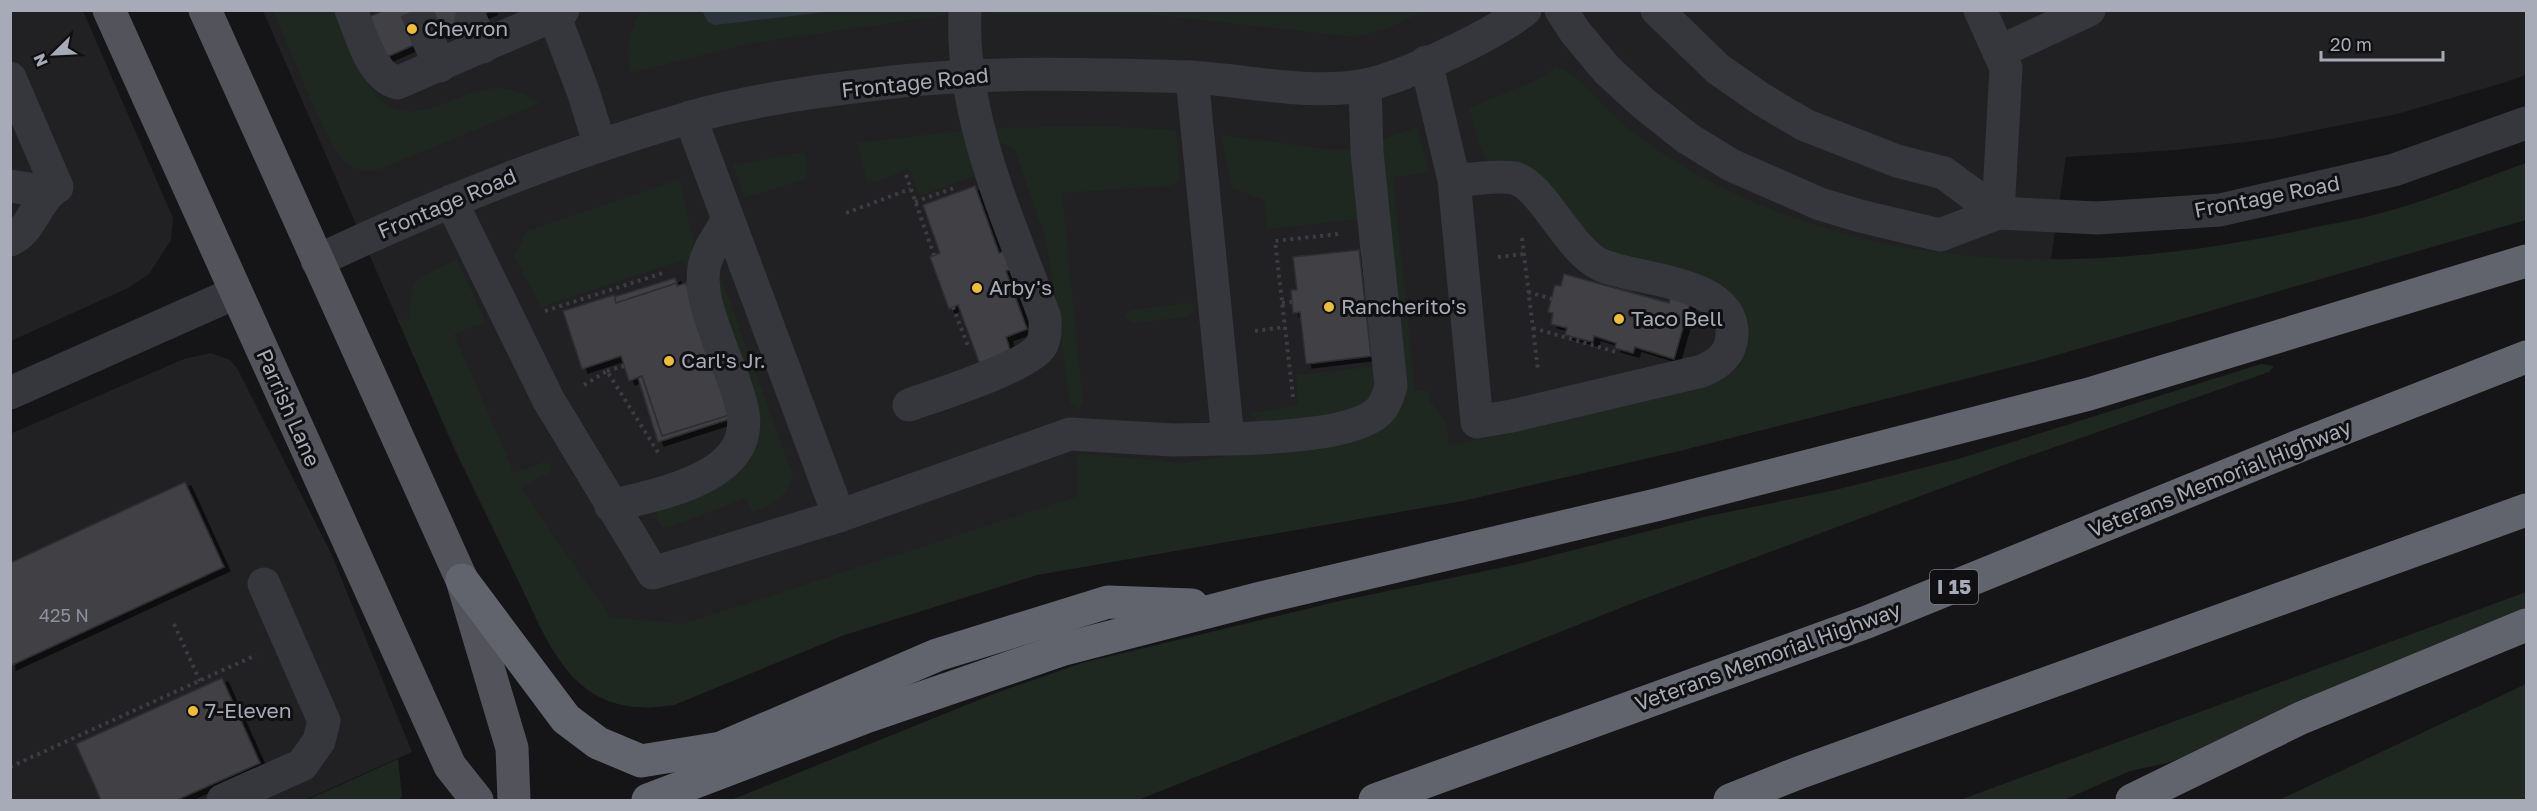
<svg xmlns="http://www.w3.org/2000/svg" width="2537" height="811" viewBox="0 0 2537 811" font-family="'Golos Text',sans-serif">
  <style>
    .built { fill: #212124 }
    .green { fill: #1f2721 }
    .water { fill: #2b333b }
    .building { fill: #3f4044; stroke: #2f2f33; stroke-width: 1.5; filter: url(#shadow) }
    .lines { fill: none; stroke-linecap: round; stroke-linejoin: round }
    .minor-tunnel { stroke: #323337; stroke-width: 33; stroke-dasharray: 33 16; stroke-linecap: butt }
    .path { stroke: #3c3d43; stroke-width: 4; stroke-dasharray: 3 4.5; stroke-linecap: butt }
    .minor { stroke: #36373c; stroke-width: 33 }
    .major { stroke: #52535b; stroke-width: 33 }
    .highway { stroke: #62646d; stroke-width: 33 }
    .poi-dot { fill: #eebf35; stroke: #101012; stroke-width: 2 }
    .labels { text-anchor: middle; stroke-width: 6; stroke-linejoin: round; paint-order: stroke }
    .number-label { font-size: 18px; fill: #8d909a }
    .shield { fill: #101012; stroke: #7a7c86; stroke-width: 1.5 }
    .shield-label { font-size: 20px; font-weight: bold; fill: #a7abb7 }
    .poi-label { font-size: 21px; fill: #a7abb7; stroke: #101012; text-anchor: start }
    .street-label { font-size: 21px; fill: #a7abb7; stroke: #101012 }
  </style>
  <defs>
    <filter id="shadow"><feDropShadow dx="6" dy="4" stdDeviation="0" flood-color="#0009"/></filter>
  </defs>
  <rect width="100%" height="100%" fill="#151517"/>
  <g class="built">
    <path d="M2526 10V75L2506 82 2397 114 2271 139 2176 150 2066 157 2036 361 1679 451 1462 501 1037 575 844 635 674 705 649 708 627 706 589 691 572 677 549 644 455 451 263 11Z"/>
    <path d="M11 11H83L173 218 171 240 149 274 128 288 11 341Z"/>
    <path d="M211 353 230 360 237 368 331 553 412 752 305 800H11L10 434 184 359Z"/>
  </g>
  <g class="green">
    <path d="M993 10H1424V11L1389 28 1357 37 1148 14H993Z"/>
    <path d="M273 11H335C347 37 357 70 375 93 409 137 456 89 498 88 513 88 528 96 540 103L383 168C371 172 359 172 348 164 327 148 287 41 273 11Z"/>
    <path d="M641 11H946V15L747 44 630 73C626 44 628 36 641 11Z"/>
    <path d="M1555 66C1583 75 1596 101 1617 119 1652 149 1694 175 1736 194 1915 279 2119 270 2307 229 2334 223 2362 219 2389 211 2435 198 2481 179 2526 163V220L2036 361 1679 451 1462 501 1037 575 844 635 674 705C644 709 612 709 587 689 550 661 535 613 515 573 474 489 435 405 398 320L410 319C409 305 410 287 420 277L457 259 486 322 454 334 514 473 543 462 550 464 551 471 521 488 610 617 683 624 1078 496 1077 453 1183 463 1353 437 1377 428V141L1417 127 1429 170 1421 174 1393 177 1415 390 1429 391 1430 401 1446 422 1449 445 1510 434 1513 428 1716 382C1726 377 1736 372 1742 361 1746 352 1739 305 1733 296 1728 289 1720 286 1713 283L1603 251 1490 164 1481 150 1469 108 1546 76Z"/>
    <path d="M1099 126 1176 130 1180 174 1178 182 1169 186 1062 193 1083 404 1078 410 1071 404 1069 395 1047 243 1015 150 994 139 988 128Z"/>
    <path d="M967 130 979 174 920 196 909 169 874 183 867 182 857 143Z"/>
    <path d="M1221 135 1333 150 1355 149 1361 219 1267 229 1264 200 1232 188Z"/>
    <path d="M804 152 808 168 806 179 744 198 733 165Z"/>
    <path d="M680 179 691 232 694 236 690 273 688 275 683 260 541 307 514 256 527 231Z"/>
    <path d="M715 261 793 475C788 497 771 505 752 513L746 498 667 528 662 527 655 516 662 506 724 481 729 348Z"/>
    <path d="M1185 303 1193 305 1194 309 1187 317 1133 323 1125 317 1131 310Z"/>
    <path d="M2261 364 2274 366 2269 372 2012 462 1638 601 1138 800H731L996 693 1082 663 1339 601 1514 565 1704 517 1831 491 1958 459Z"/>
    <path d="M1378 366 1377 394 1354 413 1257 422 1252 413 1298 405 1296 375Z"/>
    <path d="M2526 592V608L2292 717 2167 763 2130 771 2064 800H1960Z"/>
    <path d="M2526 684V800H2279Z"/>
    <path d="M398 759 402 796 399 800H307Z"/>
  </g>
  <path class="water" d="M702 11V10L834 11 715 25 708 22Z"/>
  <g class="building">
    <path d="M384 10H492L387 57 369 17Z"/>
    <path d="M975 186 999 253 1008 250 1015 268 1006 271 1027 329 1006 337 1012 356 981 367 958 305 949 309 930 257 940 253 923 205Z"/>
    <path d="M1359 250 1371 356 1306 364 1300 312 1293 313 1291 290H1297L1293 257Z"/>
    <path d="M1564 274 1669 303 1670 298 1690 303 1674 359 1635 347 1633 353 1615 348 1616 343 1594 336 1593 342 1565 335 1567 328 1551 324 1553 313 1548 312 1555 285 1561 286Z"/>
    <path d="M675 278 677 283 616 303 614 297Z"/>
    <path d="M677 283V286L686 283 733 414 662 436 642 376 629 381 621 356 582 369 563 311 614 295 616 303Z"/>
    <path d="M642 376 662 436 733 414 739 416 658 442 638 378Z"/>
    <path d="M185 482 224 567 10 666V563Z"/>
    <path d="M222 678 260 763 177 800H101L76 744Z"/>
  </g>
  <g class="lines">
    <path class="minor-tunnel" d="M416 10 428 39"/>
    <g class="path">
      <path d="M906 175 934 255"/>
      <path d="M915 202 957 187"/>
      <path d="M846 213 910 189"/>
      <path d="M1522 238 1538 370"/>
      <path d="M1498 257 1524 254"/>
      <path d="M1528 292 1552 299"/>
      <path d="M1282 303 1292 302"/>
      <path d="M953 307 968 346"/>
      <path d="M545 311 666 272"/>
      <path d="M1533 328 1616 352"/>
      <path d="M1255 331 1285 327"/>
      <path d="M607 371 624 366"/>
      <path d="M584 385 607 371 659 454"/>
      <path d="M1293 397 1275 241 1338 234"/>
      <path d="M174 624 200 681"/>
      <path d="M10 767 256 655"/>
    </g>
    <g class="minor">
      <path d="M351 10C361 33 370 75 397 83L554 15"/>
      <path d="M563 10 554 15 584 94 600 146"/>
      <path d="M1561 10 1576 33 1607 70 1643 103 1687 138 1731 165 1820 204 1860 216 1940 235 1998 213 2097 218 2220 210 2394 170 2526 123"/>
      <path d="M1657 10 1718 69 1761 99 1805 125 1897 161 1944 173 1998 213"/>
      <path d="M1980 10 2006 68 1998 213"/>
      <path d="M471 20 483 47"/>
      <path d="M428 39 440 66"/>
      <path d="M1999 52 2089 10"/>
      <path d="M1426 62 1454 180 1477 422 1512 416 1702 371C1718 364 1731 355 1732 335 1734 280 1638 281 1601 265 1568 250 1542 184 1514 178 1499 175 1471 180 1454 180"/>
      <path d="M10 78 57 187C36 199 33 230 10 240"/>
      <path d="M10 186 48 192"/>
      <path d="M451 201 548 399 653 573 839 516 690 117"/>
      <path d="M317 261C437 204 560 155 688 118 754 99 825 90 893 82 991 71 1091 74 1189 77 1247 80 1308 96 1366 85 1407 76 1491 36 1525 10"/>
      <path d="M10 393 235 293"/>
      <path d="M909 405C937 395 1027 367 1041 346 1046 337 1045 328 1045 318 1009 220 960 118 965 10"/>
      <path d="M1228 439C1263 438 1354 436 1379 411 1386 404 1388 396 1391 386L1367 152 1365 85"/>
      <path d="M611 506C657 494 753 479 743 413 739 389 726 363 718 339 710 317 700 292 704 268 706 252 720 234 728 219"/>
      <path d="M839 516 1070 434 1173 440 1228 439 1192 77"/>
      <path d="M223 800 302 765 319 741 324 721 264 584"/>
    </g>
    <g class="major">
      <path d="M109 10 450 766 477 800"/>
      <path d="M205 10 462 580 512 748 514 800"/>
    </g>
    <g class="highway">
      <path d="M462 580 566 719 598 743 641 761 721 748 937 655 1108 602 1192 605"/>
      <path d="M648 800 863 718 1064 649 1261 598 1660 504 2089 394 2526 261"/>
      <path d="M1375 800 1867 622 2304 444 2526 357"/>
      <path d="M1730 800 1801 772 2526 510"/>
      <path d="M2132 800 2301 718 2526 625"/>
    </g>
  </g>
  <g class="poi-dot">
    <circle cx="412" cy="29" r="6"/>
    <circle cx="977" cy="288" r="6"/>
    <circle cx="1329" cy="307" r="6"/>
    <circle cx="1619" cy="319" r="6"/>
    <circle cx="669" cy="361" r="6"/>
    <circle cx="193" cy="711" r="6"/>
  </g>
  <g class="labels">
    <g class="number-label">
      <text x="64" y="622">425 N</text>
    </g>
    <rect class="shield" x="1930" y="570" width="48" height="34" rx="4.5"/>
    <g class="shield-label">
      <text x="1954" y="594">I 15</text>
    </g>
    <g class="poi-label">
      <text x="424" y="36">Chevron</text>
      <text x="989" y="295">Arby's</text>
      <text x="1341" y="314">Rancherito's</text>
      <text x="1631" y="326">Taco Bell</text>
      <text x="681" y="368">Carl's Jr.</text>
      <text x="205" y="718">7-Eleven</text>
    </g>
    <g class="street-label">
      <text transform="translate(915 83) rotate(-6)" y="7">Frontage Road</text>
      <text transform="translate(2267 197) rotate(-11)" y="7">Frontage Road</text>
      <text transform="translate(447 204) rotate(-23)" y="7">Frontage Road</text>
      <text transform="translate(288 408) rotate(66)" y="7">Parrish Lane</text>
      <text transform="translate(2220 479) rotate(-22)" y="7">Veterans Memorial Highway</text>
      <text transform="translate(1768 657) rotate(-20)" y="7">Veterans Memorial Highway</text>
    </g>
  </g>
  <rect width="2537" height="811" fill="none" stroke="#a7abb7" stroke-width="24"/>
  <g transform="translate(54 54) rotate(246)" stroke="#101012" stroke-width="4.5" paint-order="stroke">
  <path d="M0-4.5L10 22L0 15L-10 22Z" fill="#a7abb7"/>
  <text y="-9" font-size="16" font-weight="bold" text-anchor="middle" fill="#a7abb7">N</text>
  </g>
  <path d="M2321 51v9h122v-9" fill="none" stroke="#a7abb7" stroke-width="3"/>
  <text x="2330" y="51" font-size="18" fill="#a7abb7" stroke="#101012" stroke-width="4.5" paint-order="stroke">20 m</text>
</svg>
